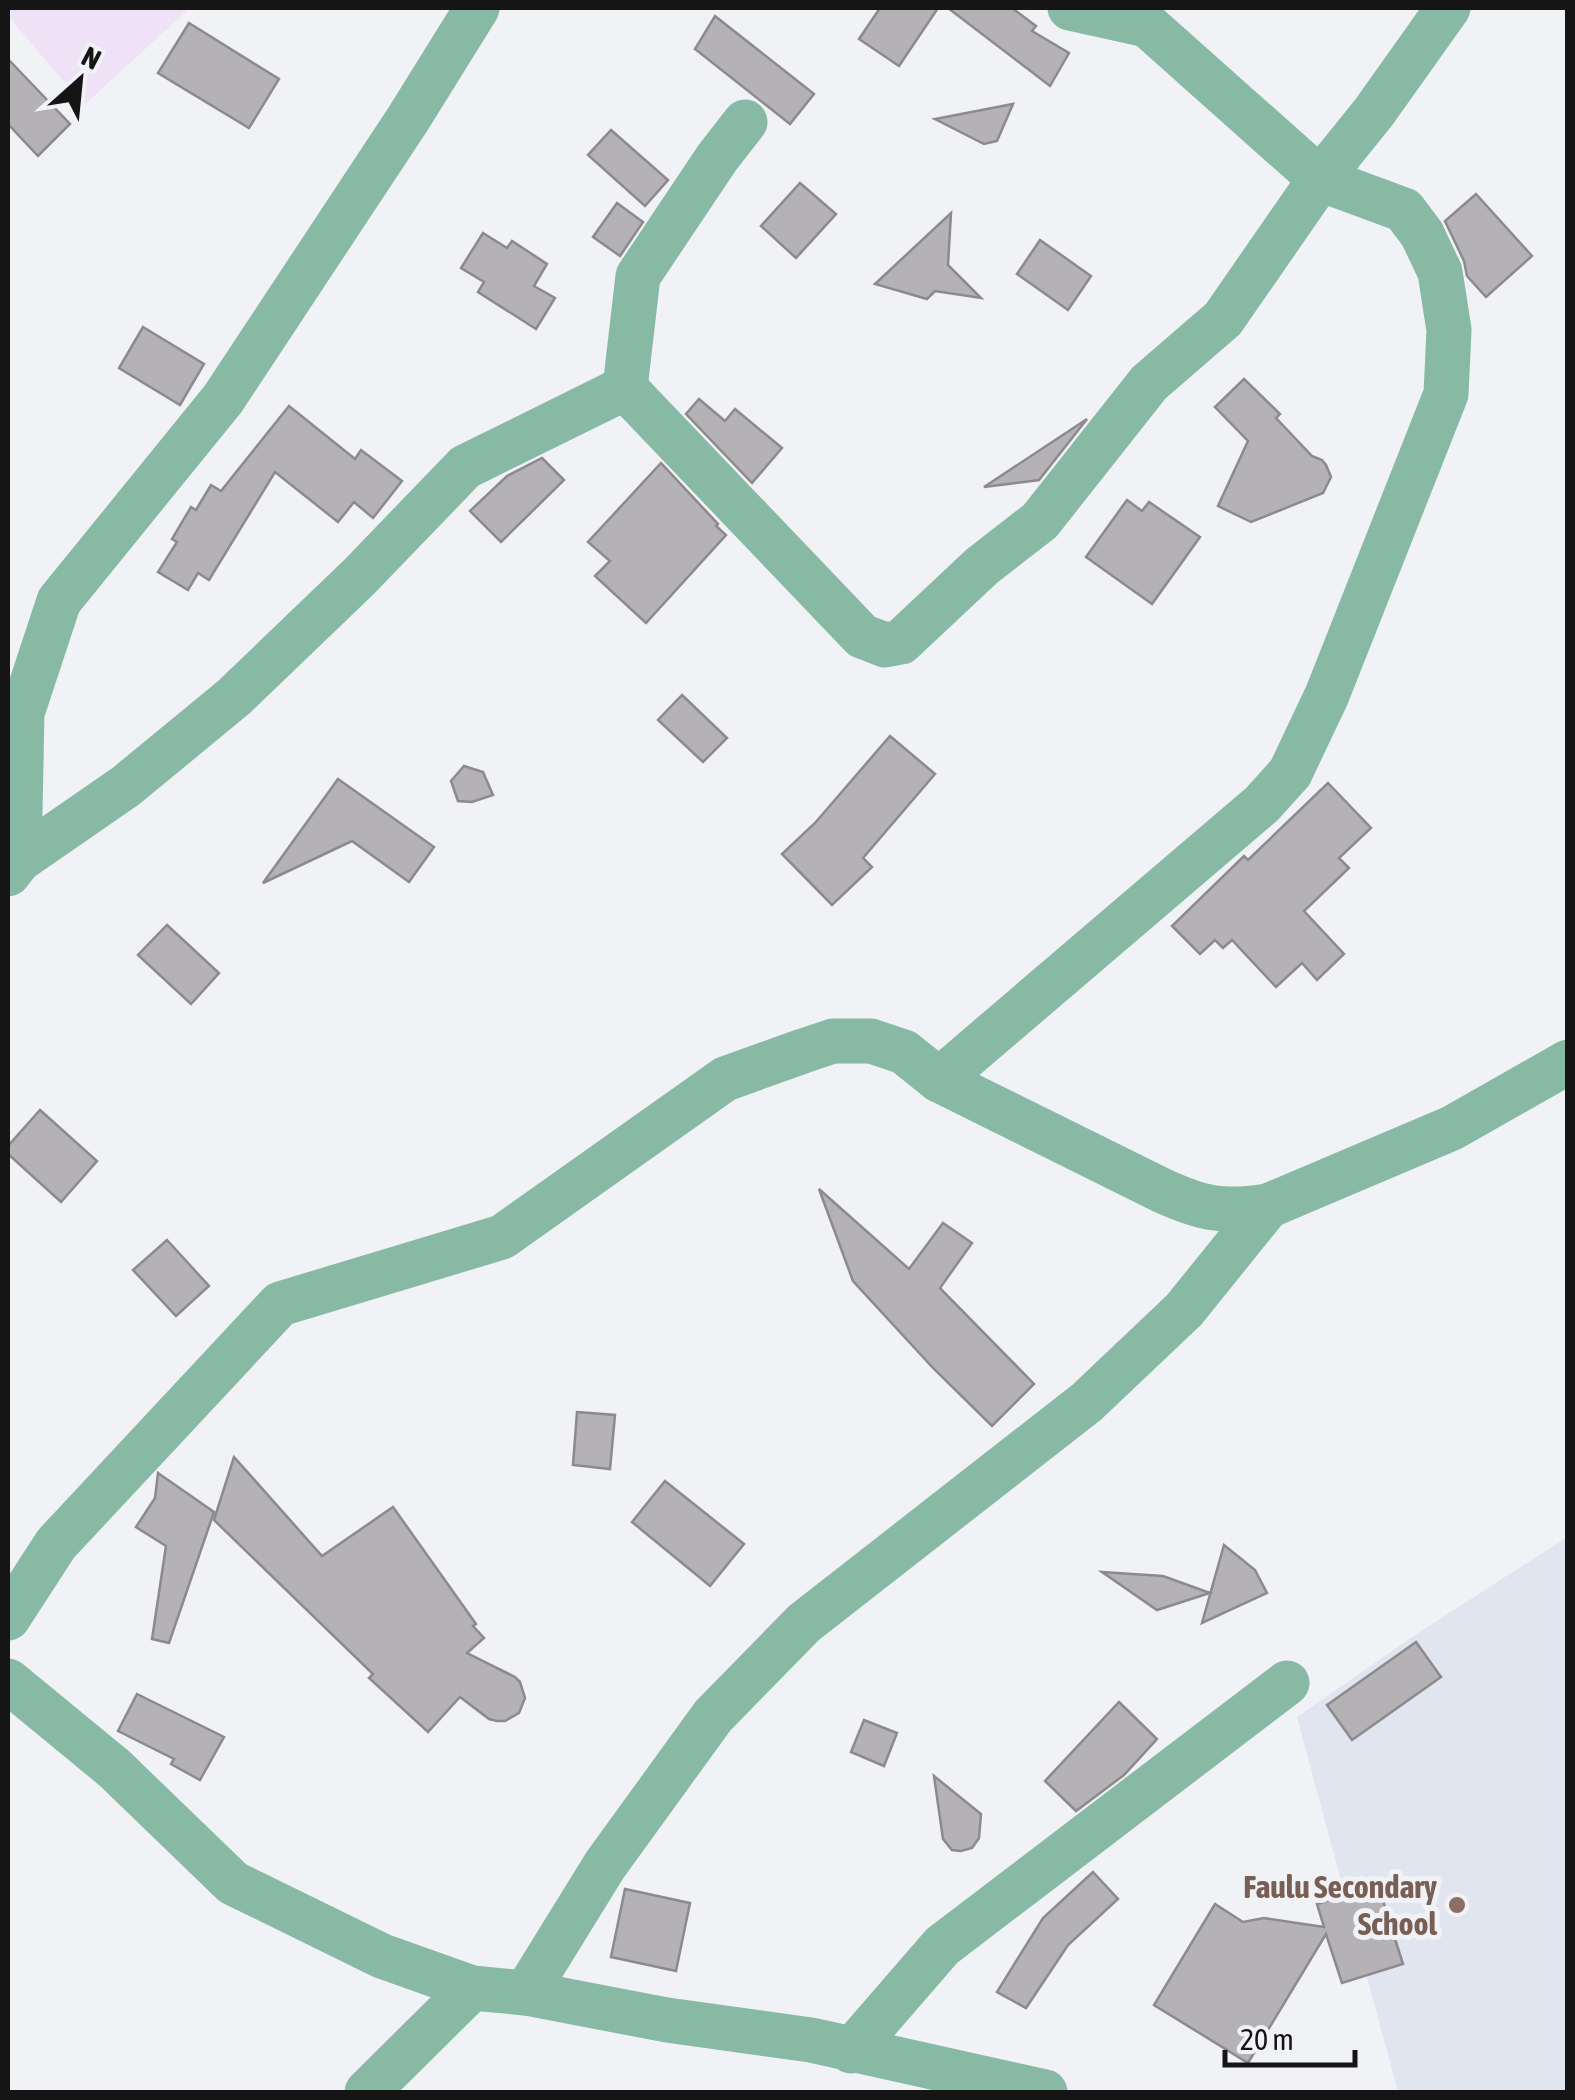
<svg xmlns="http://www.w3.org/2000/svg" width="1575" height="2100" viewBox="0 0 1575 2100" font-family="'Asap Condensed',sans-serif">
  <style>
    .built { fill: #e0e5ef }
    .industrial { fill: #f0e2f6 }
    .building { fill: #b4b2b5; stroke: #8c8a8e; stroke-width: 2.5 }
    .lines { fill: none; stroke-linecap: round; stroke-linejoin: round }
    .minor { stroke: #87b9a5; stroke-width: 45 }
    .education-dot { fill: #8d6e63; stroke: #f0f2f6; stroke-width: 4 }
    .labels { text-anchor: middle; stroke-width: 10; stroke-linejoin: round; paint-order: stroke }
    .education-label { font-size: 32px; font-weight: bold; fill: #785e54; stroke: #f0f2f6; text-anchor: end }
  </style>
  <rect width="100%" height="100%" fill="#f0f2f6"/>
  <path class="built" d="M1567 1537V2092H1398L1297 1717 1412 1637Z"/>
  <path class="industrial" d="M8 8H190L84 105 8 16Z"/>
  <g class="building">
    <path d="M880 8H938L899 66 859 39Z"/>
    <path d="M948 8H1012L1036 26 1032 31 1069 53 1050 86Z"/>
    <path d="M715 16 814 94 790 124 695 49Z"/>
    <path d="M189 23 279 79 249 128 158 73Z"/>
    <path d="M8 59 70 124 38 156 8 124Z"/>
    <path d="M1013 104 997 141 984 144 935 119Z"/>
    <path d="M611 130 668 180 645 206 588 155Z"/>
    <path d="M800 183 836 214 796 258 761 226Z"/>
    <path d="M1476 194 1532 256 1486 297 1467 276 1464 261 1445 221Z"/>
    <path d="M617 203 643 222 620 256 593 237Z"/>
    <path d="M951 213 948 265 981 298 935 291 927 299 875 284Z"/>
    <path d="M483 233 507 248 512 241 547 264 534 286 555 298 536 329 478 292 484 282 461 268Z"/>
    <path d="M1040 240 1091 276 1068 310 1017 274Z"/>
    <path d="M143 327 204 364 180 405 119 368Z"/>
    <path d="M1244 379 1280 414 1276 418 1312 456 1322 460 1326 465 1331 477 1323 493 1251 522 1218 506 1248 441 1215 407Z"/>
    <path d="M699 399 725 421 735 409 782 448 752 483 686 414Z"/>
    <path d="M289 406 355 459 361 450 402 481 373 518 354 502 338 522 275 472 209 580 198 573 188 590 158 572 177 542 172 539 191 507 196 510 211 485 221 491Z"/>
    <path d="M1087 419 1039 480 984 487Z"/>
    <path d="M542 458 564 480 501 542 470 511 507 476Z"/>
    <path d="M661 463 718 524 716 526 726 535 646 623 595 576 610 561 588 542Z"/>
    <path d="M1127 500 1142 511 1149 502 1200 537 1152 604 1086 557Z"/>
    <path d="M682 695 727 738 703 762 658 720Z"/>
    <path d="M890 736 935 774 863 858 872 867 832 905 782 854 815 823Z"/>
    <path d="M464 766 483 772 493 795 472 802 458 801 451 781Z"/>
    <path d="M338 779 434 847 409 882 352 841 263 883Z"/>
    <path d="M1328 783 1371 828 1339 858 1349 868 1304 911 1344 954 1317 980 1302 963 1276 987 1232 940 1223 948 1215 940 1200 954 1172 926 1244 856 1248 860Z"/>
    <path d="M167 925 219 973 191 1004 138 955Z"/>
    <path d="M40 1110 97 1161 61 1202 8 1154V1146Z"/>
    <path d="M819 1189 909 1269 943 1223 972 1243 940 1288 1034 1384 992 1426 933 1368 853 1281Z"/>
    <path d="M167 1240 209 1286 176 1316 133 1270Z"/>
    <path d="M577 1412 615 1415 610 1469 573 1465Z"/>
    <path d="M234 1457 322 1556 393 1507 476 1624 473 1626 484 1638 467 1653 515 1677 520 1682 525 1698 519 1713 505 1721H497L489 1719 460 1697 428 1732 369 1678 373 1674 214 1520Z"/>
    <path d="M158 1473 214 1512 169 1643 152 1639 166 1546 136 1527 155 1498Z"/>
    <path d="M665 1481 744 1544 710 1586 632 1522Z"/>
    <path d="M1224 1545 1255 1570 1267 1593 1202 1623Z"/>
    <path d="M1102 1572 1163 1576 1210 1593 1157 1610Z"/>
    <path d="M1416 1642 1441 1677 1352 1740 1327 1705Z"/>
    <path d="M137 1694 224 1737 200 1780 171 1764 174 1759 118 1731Z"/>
    <path d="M1119 1702 1157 1739 1124 1775 1076 1811 1045 1781Z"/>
    <path d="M864 1720 897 1733 884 1766 851 1752Z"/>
    <path d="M934 1776 981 1814 979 1838 972 1848 961 1851 952 1850 943 1839Z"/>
    <path d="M1093 1872 1118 1899 1068 1945 1026 2008 997 1992 1043 1918Z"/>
    <path d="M1378 1885 1403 1964 1342 1983 1326 1934 1248 2063 1154 2005 1215 1904 1243 1922 1264 1918 1324 1927 1317 1904Z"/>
    <path d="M625 1889 690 1903 676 1971 611 1957Z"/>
  </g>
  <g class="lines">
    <g class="minor">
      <path d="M625 388 862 636 885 645 901 642 982 566 1040 521 1149 383 1223 319 1320 179 1374 112 1448 8"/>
      <path d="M19 860 22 713 59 601 223 399 408 119 477 8"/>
      <path d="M8 874 19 860 126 786 234 697 359 577 465 467 625 388 638 276 717 158 745 122"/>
      <path d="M939 1080 1262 804 1290 773 1327 695 1446 394 1449 330 1440 272 1422 234 1404 210 1320 179 1147 25 1070 8"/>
      <path d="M8 1618 56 1544 280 1304 502 1237 725 1079 803 1051 833 1041H871L904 1052 939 1080 949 1085 1161 1190C1202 1209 1223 1213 1268 1206L1452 1128 1568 1062"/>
      <path d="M8 1681 115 1769 233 1883 382 1956 472 1988 526 1993 667 2020 811 2040 1045 2092"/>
      <path d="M526 1993 605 1865 713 1716 804 1623 1087 1402 1184 1310 1268 1206"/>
      <path d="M851 2051 942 1946 1287 1683"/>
      <path d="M367 2092 472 1988"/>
    </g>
  </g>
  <circle class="education-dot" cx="1457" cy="1905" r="10"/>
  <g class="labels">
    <g class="education-label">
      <text x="1437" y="1898">Faulu Secondary<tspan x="1437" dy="37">School</tspan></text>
    </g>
  </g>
  <rect width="1575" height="2100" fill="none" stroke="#151516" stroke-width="20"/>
  <g transform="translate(80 80) rotate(27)" stroke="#f0f2f6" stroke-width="8" paint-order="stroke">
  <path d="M0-8L18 38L0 25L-18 38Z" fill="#151516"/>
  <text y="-15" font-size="28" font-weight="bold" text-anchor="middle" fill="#151516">N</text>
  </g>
  <path d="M1225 2050v15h130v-15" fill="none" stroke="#151516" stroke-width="5"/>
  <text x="1240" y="2050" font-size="30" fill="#151516" stroke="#f0f2f6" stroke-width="8" paint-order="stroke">20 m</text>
</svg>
